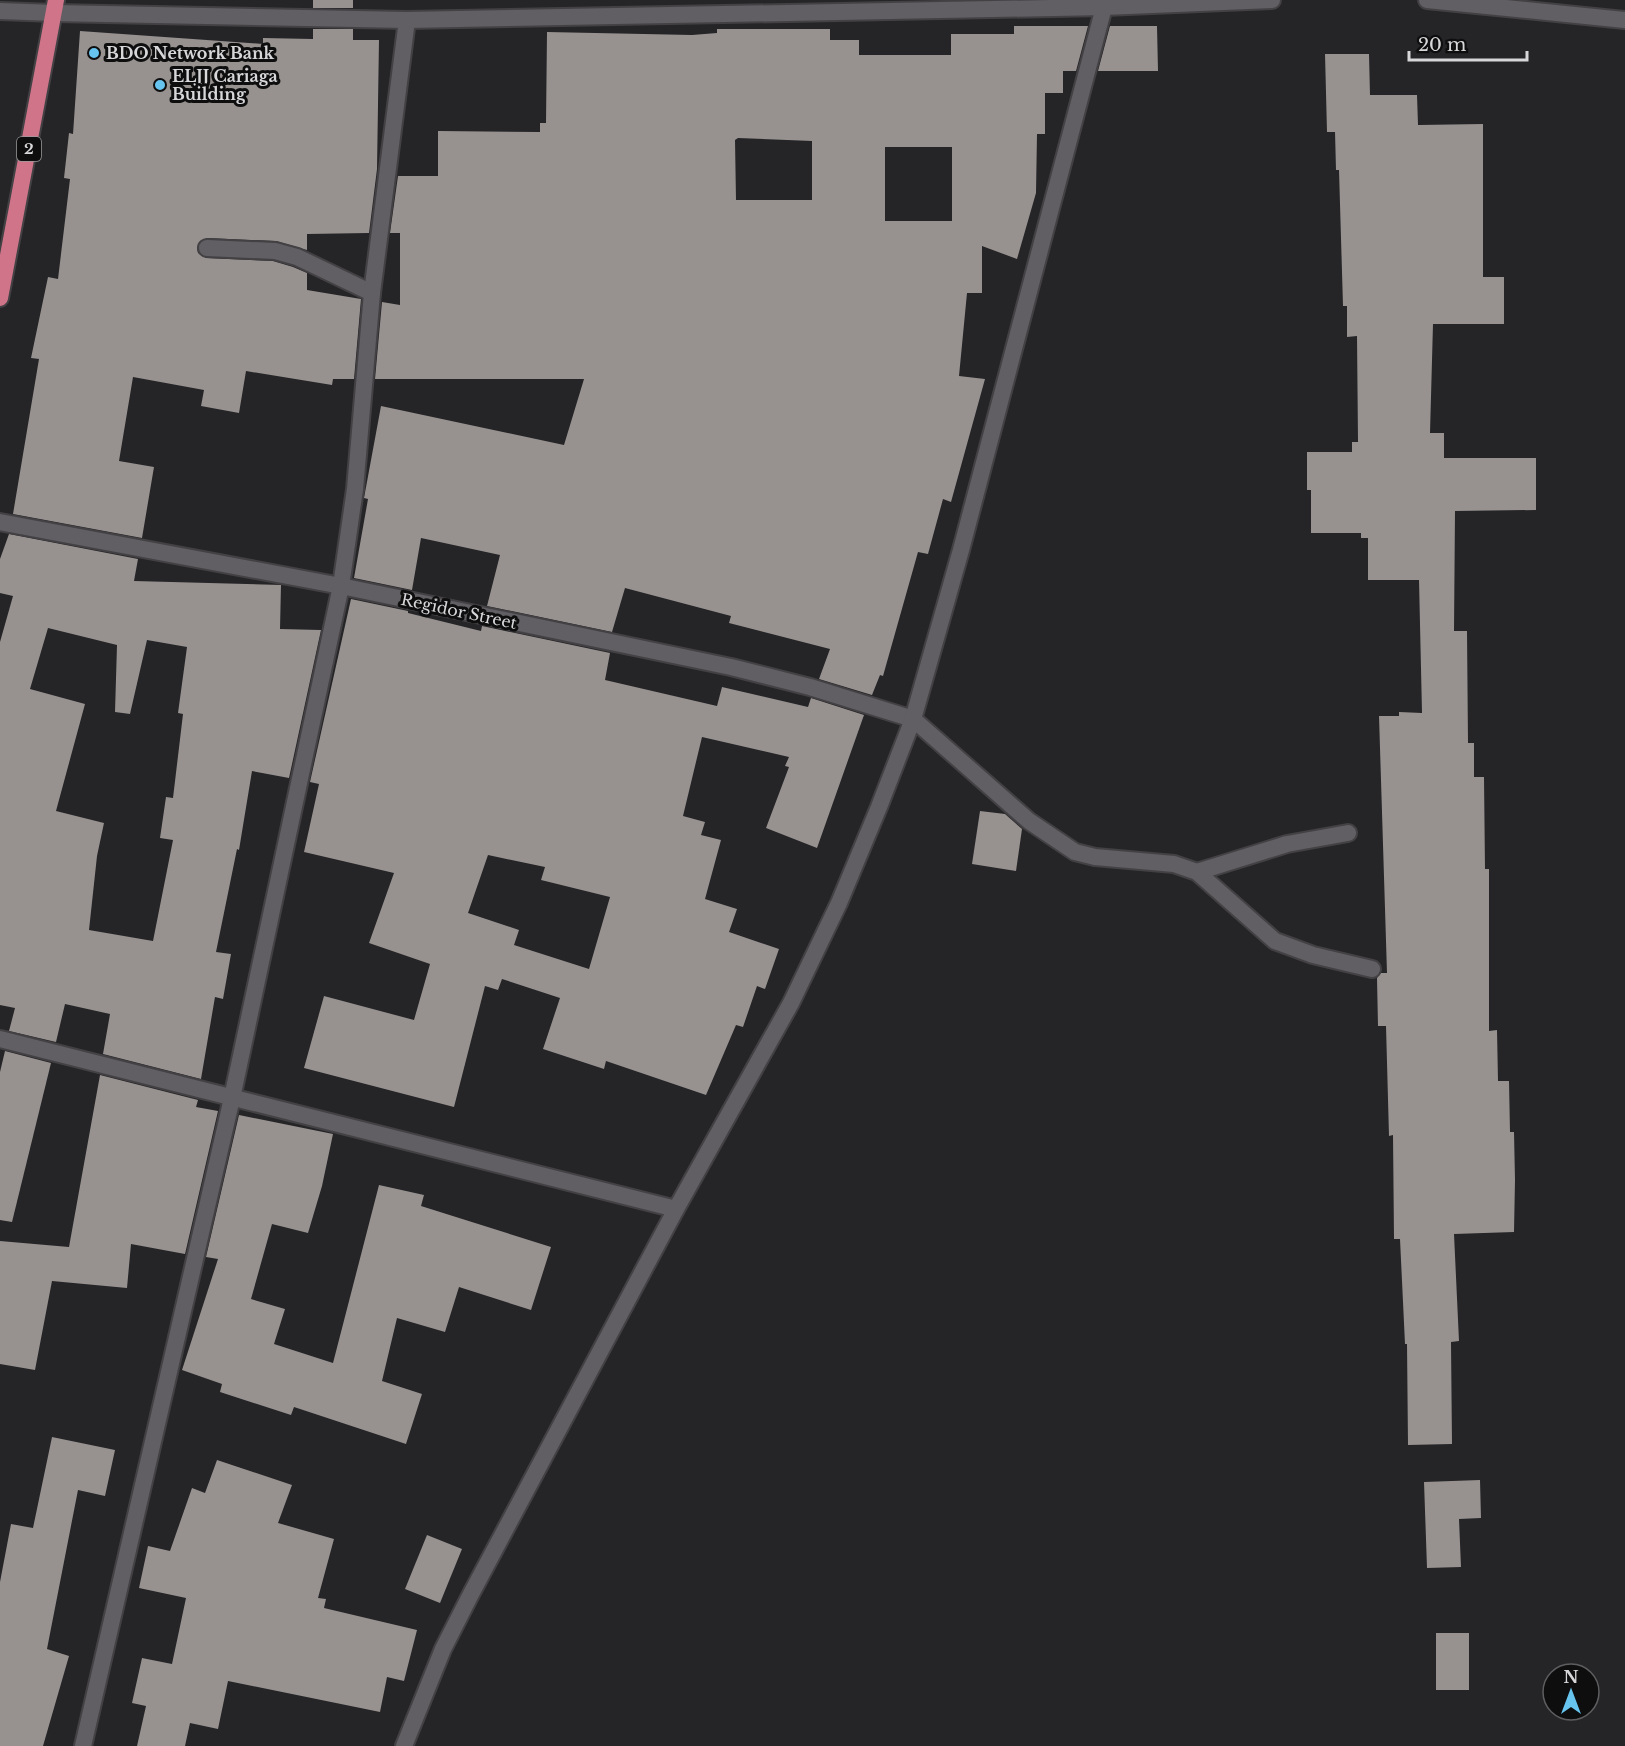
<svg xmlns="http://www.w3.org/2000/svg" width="1625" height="1746" viewBox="0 0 1625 1746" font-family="'Libre Baskerville',serif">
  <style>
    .building { fill: #979290; fill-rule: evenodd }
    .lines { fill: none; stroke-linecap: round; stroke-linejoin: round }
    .minor-casing { stroke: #434144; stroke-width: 20 }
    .tertiary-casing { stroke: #434144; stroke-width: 20 }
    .trunk-casing { stroke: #434144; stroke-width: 20 }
    .minor { stroke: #615f63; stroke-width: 16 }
    .tertiary { stroke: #615f63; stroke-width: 16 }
    .trunk { stroke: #d0748a; stroke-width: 16 }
    .poi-dot { fill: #66c4ef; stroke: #0e0e0f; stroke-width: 2 }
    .labels { text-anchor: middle; stroke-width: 6; stroke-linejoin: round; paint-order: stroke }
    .shield { fill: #0e0e0f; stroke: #9b9a9c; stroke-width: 1.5 }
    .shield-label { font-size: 15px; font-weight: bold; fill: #d7d6d9 }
    .poi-label { font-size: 16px; font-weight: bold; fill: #d7d6d9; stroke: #0e0e0f; text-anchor: start }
    .street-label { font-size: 16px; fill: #d7d6d9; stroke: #0e0e0f }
  </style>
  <rect width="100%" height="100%" fill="#252427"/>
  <g class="building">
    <rect x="313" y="0" width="40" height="8"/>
    <path d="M1014 26H1088L1076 71H1063V93H1045V134H1037L1036 193 1017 259 982 246V293H967L959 376 985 379 951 502 943 499 928 554 918 552 883 676 880 675 872 695 819 679 830 649 729 623 731 616 625 588 612 632 487 606 500 555 421 538 412 590 354 578 368 499 364 498 381 406 564 445 584 379H375L382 302 400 305V233H390L398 176H438V131L540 132V123H546L547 32 692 35 717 33V29H830V40H859V55H951V34H1014ZM738 138 812 141V200H736L735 140ZM885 147H952V221H885Z"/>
    <path d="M1110 26H1157L1158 71H1098Z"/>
    <path d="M313 29H353V40H379L377 169 369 233 307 234V250L276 241 207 238 199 242 197 248 198 253 206 258 273 261 293 267 307 273V290L361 299 354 379H333L332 385 246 371 239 413 201 406 204 390 133 377 119 461 154 467 142 538 13 514 39 359 31 358 48 277 58 279 70 179 64 178 69 133 73 134 80 31 263 44V38L313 39Z"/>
    <path d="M1325 54H1369L1370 95H1417L1418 125 1483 124V277H1504V324H1433L1430 433H1444V458H1536V510L1455 511 1454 631H1467L1468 743H1474V777H1484L1485 869H1489V1031L1497 1030 1498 1081H1509L1510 1132H1514L1515 1180 1514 1232 1454 1234 1459 1341 1451 1342 1452 1444 1408 1445 1407 1344H1405L1400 1239H1394L1393 1135 1389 1136 1386 1026H1378L1377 978 1381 973H1387L1379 716H1399V712L1422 713 1419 580H1368V538H1361V533H1311V490H1307V452H1352V442H1358L1357 336 1347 337V306H1343L1339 170H1336L1335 132H1327Z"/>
    <path d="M9 534 138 559 134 581 281 585 280 629 321 630 289 778 252 771 239 850 237 849 216 952 231 954 223 999 215 997 201 1079 103 1054 110 1014 65 1004 56 1042 9 1031 15 1008 0 1005V642L13 596 0 593V559ZM48 628 117 645 115 712 130 714 147 640 187 647 178 713 183 714 173 798 166 797 160 838 173 840 153 941 89 930 97 856 104 823 56 811 85 704 30 689Z"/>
    <path d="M351 599 408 611V613L481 631 482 626 610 653 605 680 717 706 722 687 808 707 811 698 864 715 817 848 766 828 789 767 785 766 789 757 702 737 683 816 705 822 701 835 721 840 705 899 737 909 729 932 779 949 765 989 757 986 743 1027 736 1025 706 1095 606 1061 604 1069 543 1049 560 998 502 979 498 990 485 986 454 1107 304 1068 324 996 414 1020 430 964 369 943 394 873 304 852 319 784 310 782ZM488 855 545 867 541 880 610 897 589 969 514 945 519 930 468 913Z"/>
    <path d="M980 811 1005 814 1022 829 1016 871 972 864Z"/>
    <path d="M5 1051 51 1063 12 1222 0 1220V1072Z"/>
    <path d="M100 1075 198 1100 196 1107 218 1111 185 1254 131 1244 127 1288 52 1281 35 1370 0 1364V1241L69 1247Z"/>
    <path d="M239 1115 333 1134 322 1186 308 1233 272 1224 251 1299 285 1309 274 1344 333 1363 379 1185 424 1195 421 1206 551 1247 531 1310 459 1287 445 1332 397 1318 382 1381 422 1394 406 1444 294 1407 291 1415 220 1392 222 1384 182 1370 218 1259 206 1257Z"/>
    <path d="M52 1437 115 1450 105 1496 78 1490 47 1649 69 1656 43 1746H0V1582L11 1524 33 1528Z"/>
    <path d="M217 1460 292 1485 278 1523 334 1539 318 1598 326 1599 324 1608 417 1630 404 1681 387 1677 380 1712 228 1681 218 1729 190 1723 185 1746H137L146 1706 132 1703 142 1658 172 1664 186 1598 139 1588 148 1546 170 1551 192 1488 205 1493Z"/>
    <path d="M1480 1480 1481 1518 1459 1519 1461 1567 1427 1568 1424 1482Z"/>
    <path d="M427 1535 462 1549 440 1603 405 1589Z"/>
    <rect x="1436" y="1633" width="33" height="57"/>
  </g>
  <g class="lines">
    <g class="minor-casing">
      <g id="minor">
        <path d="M0 11 54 13"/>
        <path d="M207 248 275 251 297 257 372 293"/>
        <path d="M0 522 341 586 731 667 810 687 913 719 1029 821 1075 852 1095 857 1174 864 1197 872 1275 941 1313 955 1372 969"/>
        <path d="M1197 872 1287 844 1348 833"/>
        <path d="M0 1039 676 1209"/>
        <path d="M83 1746 232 1098 341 586 355 489 372 293 407 20"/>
        <path d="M404 1746 443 1649 471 1594 676 1209 791 1003 839 903 879 807 913 719 961 550 1104 7"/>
      </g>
    </g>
    <g class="tertiary-casing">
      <g id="tertiary">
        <path d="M1427 0 1625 20"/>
        <path d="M54 13 407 20 1104 7 1272 0"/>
      </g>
    </g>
    <g class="trunk-casing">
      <path id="trunk" d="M0 298 56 0"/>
    </g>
    <use href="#minor" class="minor"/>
    <use href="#tertiary" class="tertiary"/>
    <use href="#trunk" class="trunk"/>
  </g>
  <g class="poi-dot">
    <circle cx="94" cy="53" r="6"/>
    <circle cx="160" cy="85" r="6"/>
  </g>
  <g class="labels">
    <rect class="shield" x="17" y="137" width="24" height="24" rx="4.5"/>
    <g class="shield-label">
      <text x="29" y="154">2</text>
    </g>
    <g class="poi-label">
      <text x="106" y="59">BDO Network Bank</text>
      <text x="172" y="82">ELJJ Cariaga<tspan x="172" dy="18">Building</tspan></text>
    </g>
    <g class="street-label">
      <text transform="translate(459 611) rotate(12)" y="6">Regidor Street</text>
    </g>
  </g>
  <g transform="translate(1571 1692)"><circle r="28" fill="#0e0e0f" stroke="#5e5e60" stroke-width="1.5"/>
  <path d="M0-4.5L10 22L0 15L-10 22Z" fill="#66c4ef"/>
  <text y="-9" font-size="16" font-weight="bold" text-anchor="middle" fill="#d7d6d9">N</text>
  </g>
  <path d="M1409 51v9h118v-9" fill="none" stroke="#d7d6d9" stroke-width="3"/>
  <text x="1418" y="51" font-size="18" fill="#d7d6d9" stroke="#0e0e0f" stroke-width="4.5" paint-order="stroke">20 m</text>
</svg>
